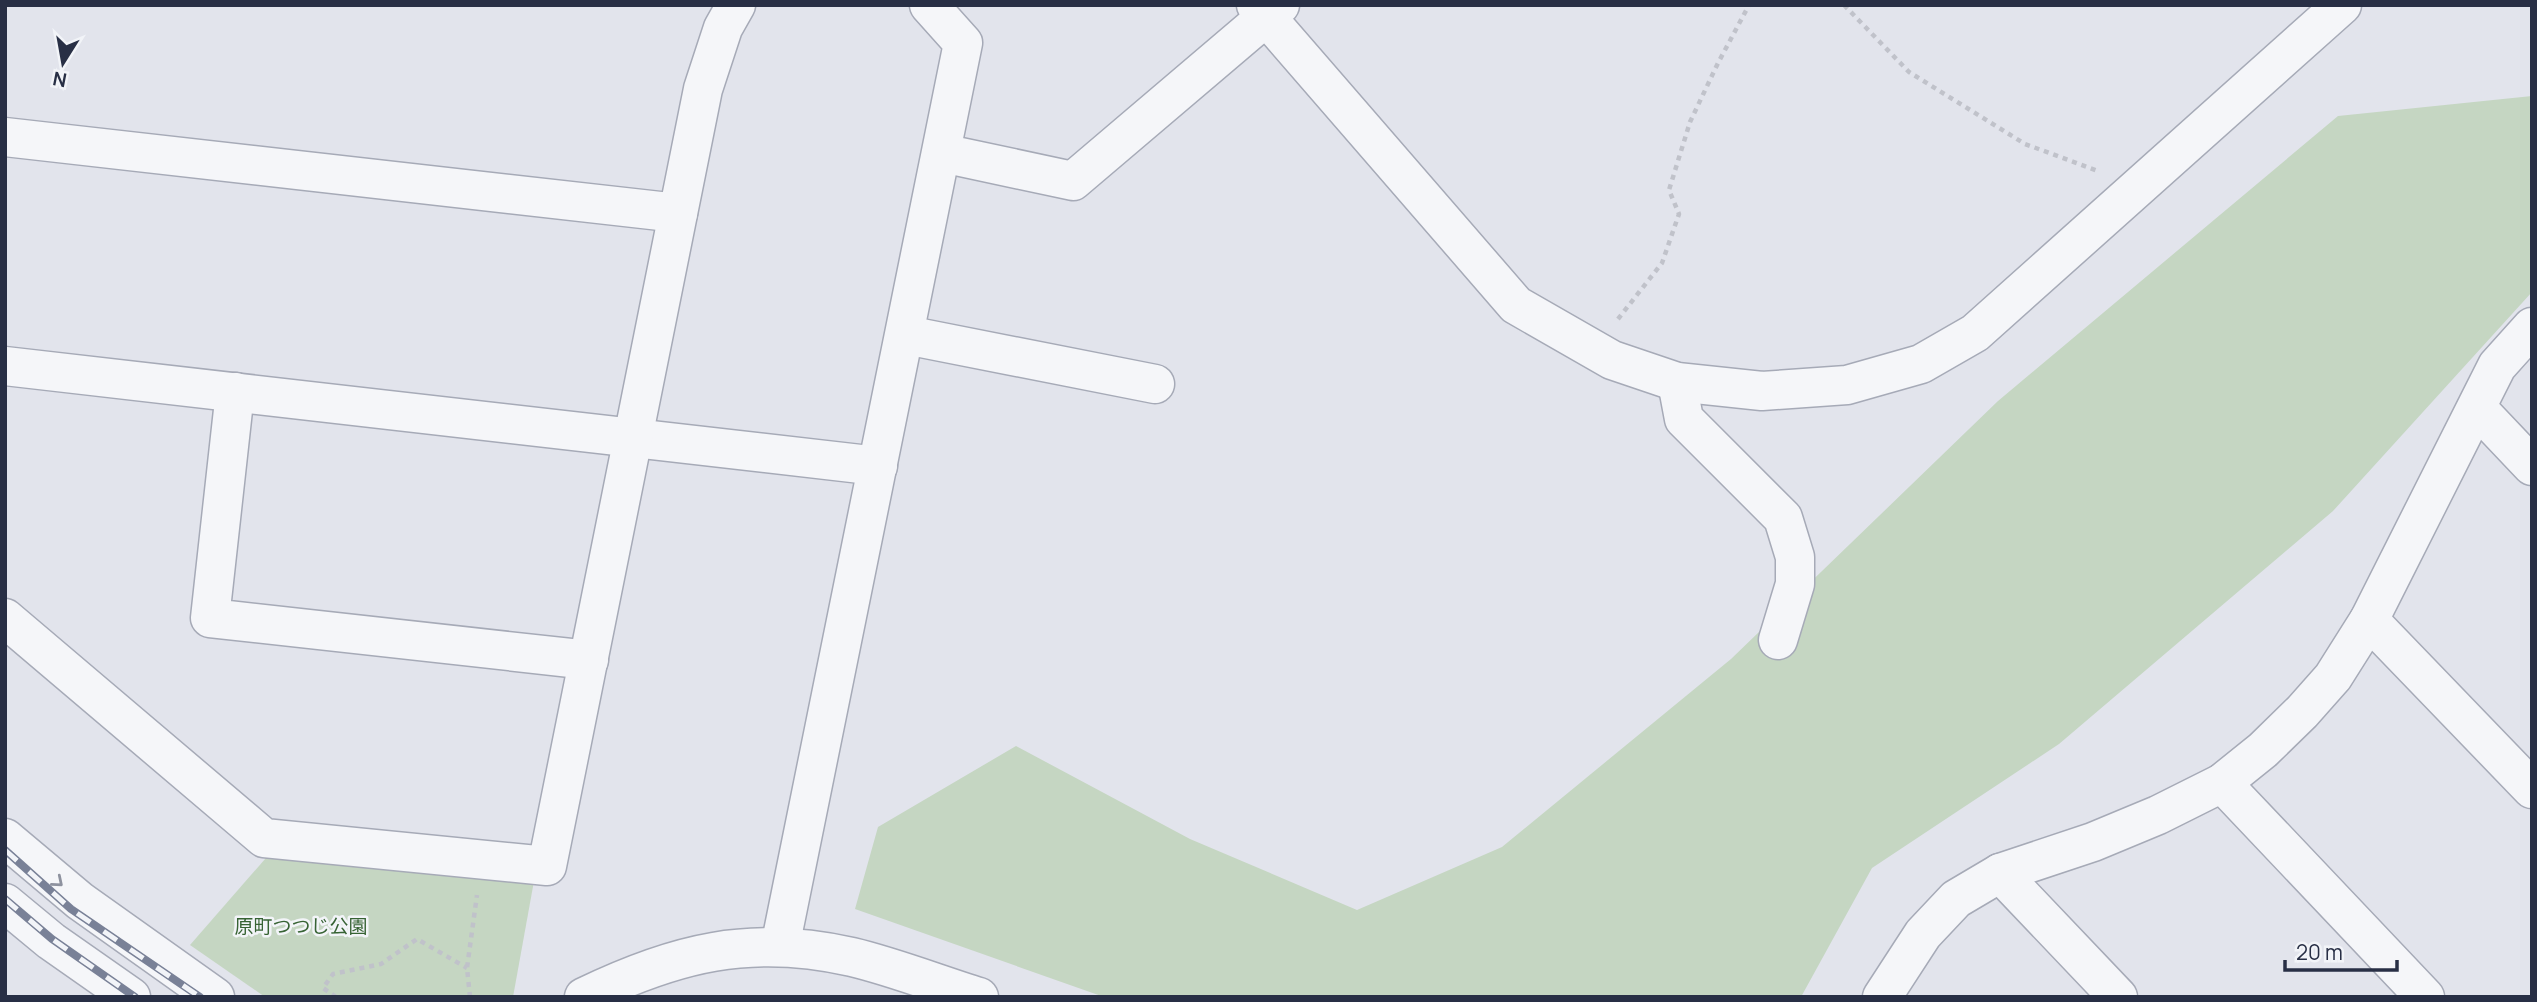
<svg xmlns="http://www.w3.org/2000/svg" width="2537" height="1002" viewBox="0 0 2537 1002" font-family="Manrope,'Noto Sans JP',sans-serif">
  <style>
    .green { fill: #c5d6c2 }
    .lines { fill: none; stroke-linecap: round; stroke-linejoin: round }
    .minor-casing { stroke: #a6aab7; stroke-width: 41 }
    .tertiary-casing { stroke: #a6aab7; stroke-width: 41 }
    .path { stroke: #c0c2ca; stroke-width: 4.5; stroke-dasharray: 5 5; stroke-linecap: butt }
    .minor { stroke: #f5f6f9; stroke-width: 38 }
    .tertiary { stroke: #f5f6f9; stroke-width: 38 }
    .rail-casing { stroke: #798197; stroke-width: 8 }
    .rail { stroke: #f2f4f8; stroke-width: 5; stroke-dasharray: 16; stroke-linecap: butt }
    .oneway { stroke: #8e929f }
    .labels { text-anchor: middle; stroke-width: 5; stroke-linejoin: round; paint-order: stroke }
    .park-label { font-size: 19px; fill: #376334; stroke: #f2f4f8 }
  </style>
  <rect width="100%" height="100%" fill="#e2e4ec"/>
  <g class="green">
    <path d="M2532 96V292L2333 511 2059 744 1872 868 1801 997H1104L855 909 878 827 1016 746 1190 839 1357 910 1502 847 1731 659 1998 401 2338 116Z"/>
    <path d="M272 851 534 881 513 997H265L190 945Z"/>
  </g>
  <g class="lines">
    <g class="minor-casing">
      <g id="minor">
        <path d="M5 137 678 213"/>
        <path d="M942 153 1073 181 1280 5"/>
        <path d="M906 335 1155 384"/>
        <path d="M5 366 878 466"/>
        <path d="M1677 382 1684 419 1783 518 1795 557V584L1778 640"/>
        <path d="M235 392 210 618 589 660"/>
        <path d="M2477 408 2532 466"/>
        <path d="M5 618 264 838 547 866 703 89 723 28 736 5"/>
        <path d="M2369 620 2532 789"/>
        <path d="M2222 783 2425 997"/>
        <path d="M2000 873 2118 997"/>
        <path d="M780 947 963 43 929 5"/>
        <path d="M584 997C675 953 750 934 852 957 894 967 937 984 979 997"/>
        <path d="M1882 997 1923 934 1956 899 2000 873 2093 842 2158 815 2222 783 2263 750 2302 712 2333 677 2369 620 2497 366 2532 327"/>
      </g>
    </g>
    <g class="tertiary-casing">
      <g id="tertiary">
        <path d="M1256 5 1516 305 1612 360 1677 382 1762 391 1847 385 1921 364 1975 333 2342 5"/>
        <path d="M5 838 80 901 215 997"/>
        <path d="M5 903 51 941 131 997"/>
      </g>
    </g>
    <g class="path">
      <path d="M1844 5 1909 72 2025 144 2098 171"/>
      <path d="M1618 319 1662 263 1679 214 1669 190 1690 122 1718 63 1749 5"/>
      <path d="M336 997 323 988 333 974 381 964 417 939 467 968"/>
      <path d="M470 997 467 968 477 895"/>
    </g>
    <use href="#minor" class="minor"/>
    <use href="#tertiary" class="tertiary"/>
    <g class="rail-casing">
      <g id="rail">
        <path d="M5 850 71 909 200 997"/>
        <path d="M5 899 52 939 135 997"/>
      </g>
    </g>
    <use href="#rail" class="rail"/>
  </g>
  <defs><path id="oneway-chevron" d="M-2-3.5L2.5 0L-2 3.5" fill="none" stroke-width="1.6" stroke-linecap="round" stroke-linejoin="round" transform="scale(1.75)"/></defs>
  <use class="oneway" href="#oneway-chevron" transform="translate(58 882) rotate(40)"/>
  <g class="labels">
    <g class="park-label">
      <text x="301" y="933">原町つつじ公園</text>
    </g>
  </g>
  <rect width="2537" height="1002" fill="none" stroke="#282f45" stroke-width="14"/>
  <g transform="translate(63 63) rotate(191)" stroke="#f2f4f8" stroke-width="5" paint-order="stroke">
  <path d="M0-5L12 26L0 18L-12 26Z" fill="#282f45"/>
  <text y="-10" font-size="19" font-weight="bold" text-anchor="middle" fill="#282f45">N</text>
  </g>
  <path d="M2285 960v10h112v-10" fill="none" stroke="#282f45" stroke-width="3.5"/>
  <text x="2296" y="960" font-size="21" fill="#282f45" stroke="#f2f4f8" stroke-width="5" paint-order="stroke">20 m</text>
</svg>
